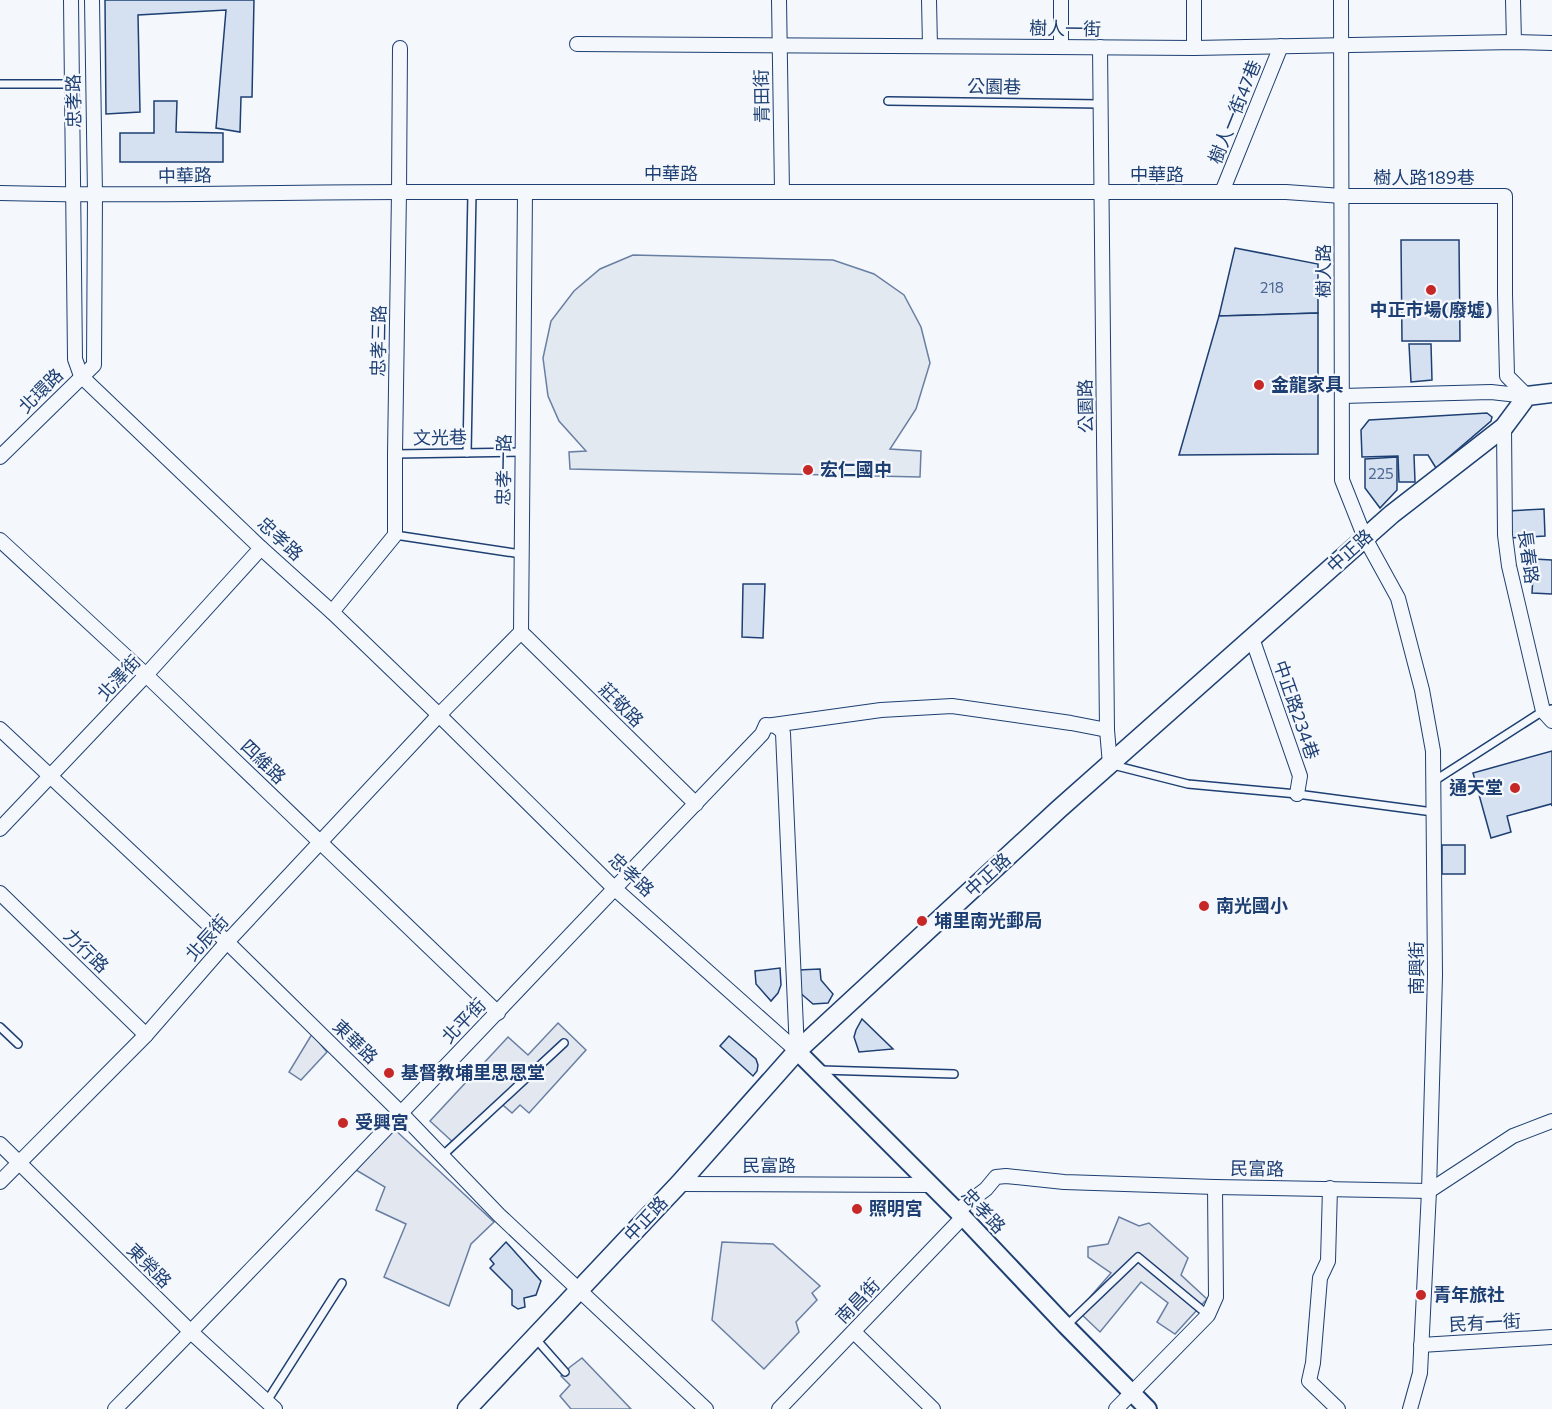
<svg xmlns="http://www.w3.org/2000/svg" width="1552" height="1409" viewBox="0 0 1552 1409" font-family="Commissioner,'Noto Sans TC',sans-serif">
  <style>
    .green { fill: #e3e9f0; stroke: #687fa3; stroke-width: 1.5 }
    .parking { fill: #e3e8f0; stroke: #687fa3; stroke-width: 1.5 }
    .building { fill: #d5e0f0; stroke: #1d3f73; stroke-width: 1.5 }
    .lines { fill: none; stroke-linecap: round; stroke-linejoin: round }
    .service-casing { stroke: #1d3f73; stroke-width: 10 }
    .minor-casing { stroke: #1d3f73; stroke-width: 16 }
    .tertiary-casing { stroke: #1d3f73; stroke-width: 20 }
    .secondary-casing { stroke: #1d3f73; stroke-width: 21 }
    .service { stroke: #f4f7fb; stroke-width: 7 }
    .minor { stroke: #f4f7fb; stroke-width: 14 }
    .tertiary { stroke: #f4f7fb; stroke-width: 16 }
    .secondary { stroke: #f4f7fb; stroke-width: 18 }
    .poi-dot { fill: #c62828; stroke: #f4f7fb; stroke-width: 2 }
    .labels { text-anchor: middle; stroke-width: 4.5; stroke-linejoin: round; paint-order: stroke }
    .number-label { font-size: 15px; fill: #4b6792 }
    .street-label { font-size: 18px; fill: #1d3f73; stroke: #f4f7fb }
    .poi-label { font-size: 18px; font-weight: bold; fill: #1d3f73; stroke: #f4f7fb; text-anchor: start }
  </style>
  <rect width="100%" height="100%" fill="#f4f7fb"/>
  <path class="green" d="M633 255 833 260 874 274 904 295 921 327 930 363 916 409 890 449 921 451 920 477 570 469 569 452 586 451 559 421 548 396 543 358 551 321 574 291 600 269Z"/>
  <g class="parking">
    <path d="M558 1023 586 1050 529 1113 520 1105 512 1113 497 1100 456 1145 430 1121 508 1037 528 1055Z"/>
    <path d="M312 1034 327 1052 301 1080 289 1072Z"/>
    <path d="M393 1128 494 1222 471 1244 449 1306 384 1277 406 1224 376 1210 385 1187 356 1170Z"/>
    <path d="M1119 1217 1139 1226 1149 1223 1188 1258 1181 1275 1207 1299 1175 1334 1157 1322 1168 1303 1141 1282 1100 1332 1078 1311 1111 1273 1088 1257V1247L1108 1244Z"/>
    <path d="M722 1242 773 1244 820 1286 812 1293 817 1300 796 1322 799 1332 764 1369 712 1320Z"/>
    <path d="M582 1358 631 1409H571L560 1396 570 1385 561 1376 570 1367Z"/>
  </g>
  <g class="building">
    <path d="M105 0H254L252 97H241L240 132 216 128 226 10 138 15 140 112 106 114Z"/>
    <path d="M154 101H177L176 132 223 133V162H120V133H154Z"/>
    <path d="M1401 240H1459L1460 341H1402Z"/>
    <path d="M1235 248 1318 264V313L1219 316Z"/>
    <path d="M1318 313V454L1179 455 1219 316Z"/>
    <path d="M1409 344H1431L1432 380 1411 382Z"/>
    <path d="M1487 413 1492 417 1491 421 1436 468 1428 455H1414L1415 482H1399L1398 456 1362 457 1361 430 1369 420Z"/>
    <path d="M1397 457V490L1380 508 1365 488V459Z"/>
    <path d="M1544 509 1545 536 1510 538 1508 511Z"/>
    <path d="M1534 559 1552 560V594L1532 593Z"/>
    <path d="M743 584H765L763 638 742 637Z"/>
    <path d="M1552 751V806L1551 804 1507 816 1511 832 1491 838 1473 773Z"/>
    <rect x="1442" y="845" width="23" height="29"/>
    <path d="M780 968 781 985 778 993 771 1001 756 984 755 971Z"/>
    <path d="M820 969 821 980 833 994 828 1003 813 1004 798 991V970Z"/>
    <path d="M862 1019 893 1049 859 1052 854 1037 856 1030Z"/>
    <path d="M729 1036 756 1059 758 1065 757 1071 753 1076 720 1046Z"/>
    <path d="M506 1242 541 1281 536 1295 524 1298 525 1307 518 1309 512 1305V1290L490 1268 494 1264 490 1259Z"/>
  </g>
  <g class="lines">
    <g class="service-casing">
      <g id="service">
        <path d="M0 84H72"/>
        <path d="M888 101 1100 104"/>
        <path d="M467 453 472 193"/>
        <path d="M395 454 522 452"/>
        <path d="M395 535 521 554"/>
        <path d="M1113 765 1188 784 1297 794 1433 812"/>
        <path d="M1434 781 1543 711 1552 709"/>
        <path d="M0 1027 18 1044"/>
        <path d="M821 1070 954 1074"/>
        <path d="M442 1156 564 1043"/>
        <path d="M1066 1326 1138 1257 1208 1315"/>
        <path d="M535 1338 565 1372"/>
        <path d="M267 1401 342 1283"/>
      </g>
    </g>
    <g class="minor-casing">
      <g id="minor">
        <path d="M71 0 75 359 81 376 261 548 332 612 439 715 614 888 797 1051"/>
        <path d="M779 0 782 191"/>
        <path d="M929 0 930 46"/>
        <path d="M1061 0V46"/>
        <path d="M1194 0V48"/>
        <path d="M1341 0 1342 480 1365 538 1398 598 1422 690 1433 751 1435 975 1429 1191 1420 1373 1410 1409"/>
        <path d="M1513 0 1514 42"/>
        <path d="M577 44 1194 48 1514 42 1552 43"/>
        <path d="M1100 47 1107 730 1110 764"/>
        <path d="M1222 192 1281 46"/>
        <path d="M0 193C133 197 267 192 400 192 696 192 991 192 1286 192L1342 196H1505V294L1507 376 1527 396"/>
        <path d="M1342 396 1491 392 1527 396"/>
        <path d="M1504 427 1505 535 1509 566 1543 711 1552 721"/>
        <path d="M0 457 94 365 95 195 92 0"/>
        <path d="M0 540 146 675 498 1013"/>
        <path d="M332 612 395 535V454L399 192 400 48"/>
        <path d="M521 632 696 804"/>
        <path d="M1252 638 1300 776 1297 794"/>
        <path d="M773 725 881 710 952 706 1071 723 1107 730"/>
        <path d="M0 729 227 942 401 1113 499 1215 706 1409"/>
        <path d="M0 829 146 675 261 548"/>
        <path d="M0 893 146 1035"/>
        <path d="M0 1144 191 1332 275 1409"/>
        <path d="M0 1182 146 1035 227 942 439 715 521 632 525 193"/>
        <path d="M679 1184 930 1185"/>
        <path d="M1330 1188 1328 1261 1320 1278 1313 1363 1309 1381 1338 1409"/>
        <path d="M957 1211 986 1189 996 1177 1006 1176 1064 1182 1215 1187 1429 1191 1513 1136 1552 1121"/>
        <path d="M854 1332 933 1409"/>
        <path d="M1421 1345 1552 1337"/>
        <path d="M115 1409C334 1187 546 959 762 734L766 725C774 725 778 726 783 733L797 1051"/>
        <path d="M779 1409 963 1217"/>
        <path d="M1116 1409 1208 1315 1216 1297 1215 1187"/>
      </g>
    </g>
    <g class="tertiary-casing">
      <path id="tertiary" d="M797 1051 963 1217 1066 1326 1148 1409"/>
    </g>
    <g class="secondary-casing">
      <path id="secondary" d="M467 1409 679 1184 797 1051 1059 809 1392 514 1504 427 1527 396 1552 393"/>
    </g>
    <use href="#service" class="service"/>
    <use href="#minor" class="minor"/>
    <use href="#tertiary" class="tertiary"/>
    <use href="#secondary" class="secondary"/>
  </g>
  <g class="poi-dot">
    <circle cx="1431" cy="290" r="6"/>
    <circle cx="1259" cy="385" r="6"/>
    <circle cx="808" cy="470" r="6"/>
    <circle cx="1515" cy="788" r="6"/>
    <circle cx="1204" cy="906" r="6"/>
    <circle cx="922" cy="921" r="6"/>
    <circle cx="389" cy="1073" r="6"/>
    <circle cx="343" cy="1123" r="6"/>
    <circle cx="857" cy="1209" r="6"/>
    <circle cx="1421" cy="1295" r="6"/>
  </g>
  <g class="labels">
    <g class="number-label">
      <text x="1272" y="293">218</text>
      <text x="1381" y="479">225</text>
    </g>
    <g class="street-label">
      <text transform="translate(1065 29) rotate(1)" y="6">樹人一街</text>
      <text transform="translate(994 87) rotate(1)" y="6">公園巷</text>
      <text transform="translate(762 96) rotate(-91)" y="6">青田街</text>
      <text transform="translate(74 101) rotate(-91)" y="6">忠孝路</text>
      <text transform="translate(1235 112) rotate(-68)" y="6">樹人一街47巷</text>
      <text x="671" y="180">中華路</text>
      <text x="1157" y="181">中華路</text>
      <text transform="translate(185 176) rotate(-1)" y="6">中華路</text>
      <text x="1424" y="184">樹人路189巷</text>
      <text transform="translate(1324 271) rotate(-90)" y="6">樹人路</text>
      <text transform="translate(379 341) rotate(-89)" y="6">忠孝三路</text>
      <text transform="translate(41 391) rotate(-45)" y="6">北環路</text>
      <text transform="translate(1086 406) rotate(-91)" y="6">公園路</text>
      <text transform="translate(440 438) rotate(-1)" y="6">文光巷</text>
      <text transform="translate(504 470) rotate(-89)" y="6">忠孝一路</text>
      <text transform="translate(280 539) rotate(43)" y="6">忠孝路</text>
      <text transform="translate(1350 551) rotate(-42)" y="6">中正路</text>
      <text transform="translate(1528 557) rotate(82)" y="6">長春路</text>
      <text transform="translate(119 678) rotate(-47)" y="6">北澤街</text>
      <text transform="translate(621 705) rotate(45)" y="6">莊敬路</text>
      <text transform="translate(1296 710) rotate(71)" y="6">中正路234巷</text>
      <text transform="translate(263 762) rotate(44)" y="6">四維路</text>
      <text transform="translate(631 875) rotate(43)" y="6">忠孝路</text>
      <text transform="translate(988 875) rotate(-43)" y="6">中正路</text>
      <text transform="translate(207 938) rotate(-48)" y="6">北辰街</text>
      <text transform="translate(86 951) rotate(44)" y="6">力行路</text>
      <text transform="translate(1417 968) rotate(-90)" y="6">南興街</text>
      <text transform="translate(464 1021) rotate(-46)" y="6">北平街</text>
      <text transform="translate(355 1042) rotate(44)" y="6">東華路</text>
      <text x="769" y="1172">民富路</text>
      <text transform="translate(1257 1169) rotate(1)" y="6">民富路</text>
      <text transform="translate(983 1211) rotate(46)" y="6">忠孝路</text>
      <text transform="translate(646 1219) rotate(-47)" y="6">中正路</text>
      <text transform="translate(149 1266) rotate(45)" y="6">東榮路</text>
      <text transform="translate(858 1301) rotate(-46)" y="6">南昌街</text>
      <text transform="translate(1485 1323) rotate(-3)" y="6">民有一街</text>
    </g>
    <g class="poi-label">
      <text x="1431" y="316" text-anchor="middle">中正市場(廢墟)</text>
      <text x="1271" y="391">金龍家具</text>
      <text x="820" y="476">宏仁國中</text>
      <text x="1503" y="794" text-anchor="end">通天堂</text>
      <text x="1216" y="912">南光國小</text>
      <text x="934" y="927">埔里南光郵局</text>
      <text x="401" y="1079">基督教埔里思恩堂</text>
      <text x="355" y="1129">受興宮</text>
      <text x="869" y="1215">照明宮</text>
      <text x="1433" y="1301">青年旅社</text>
    </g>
  </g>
</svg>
